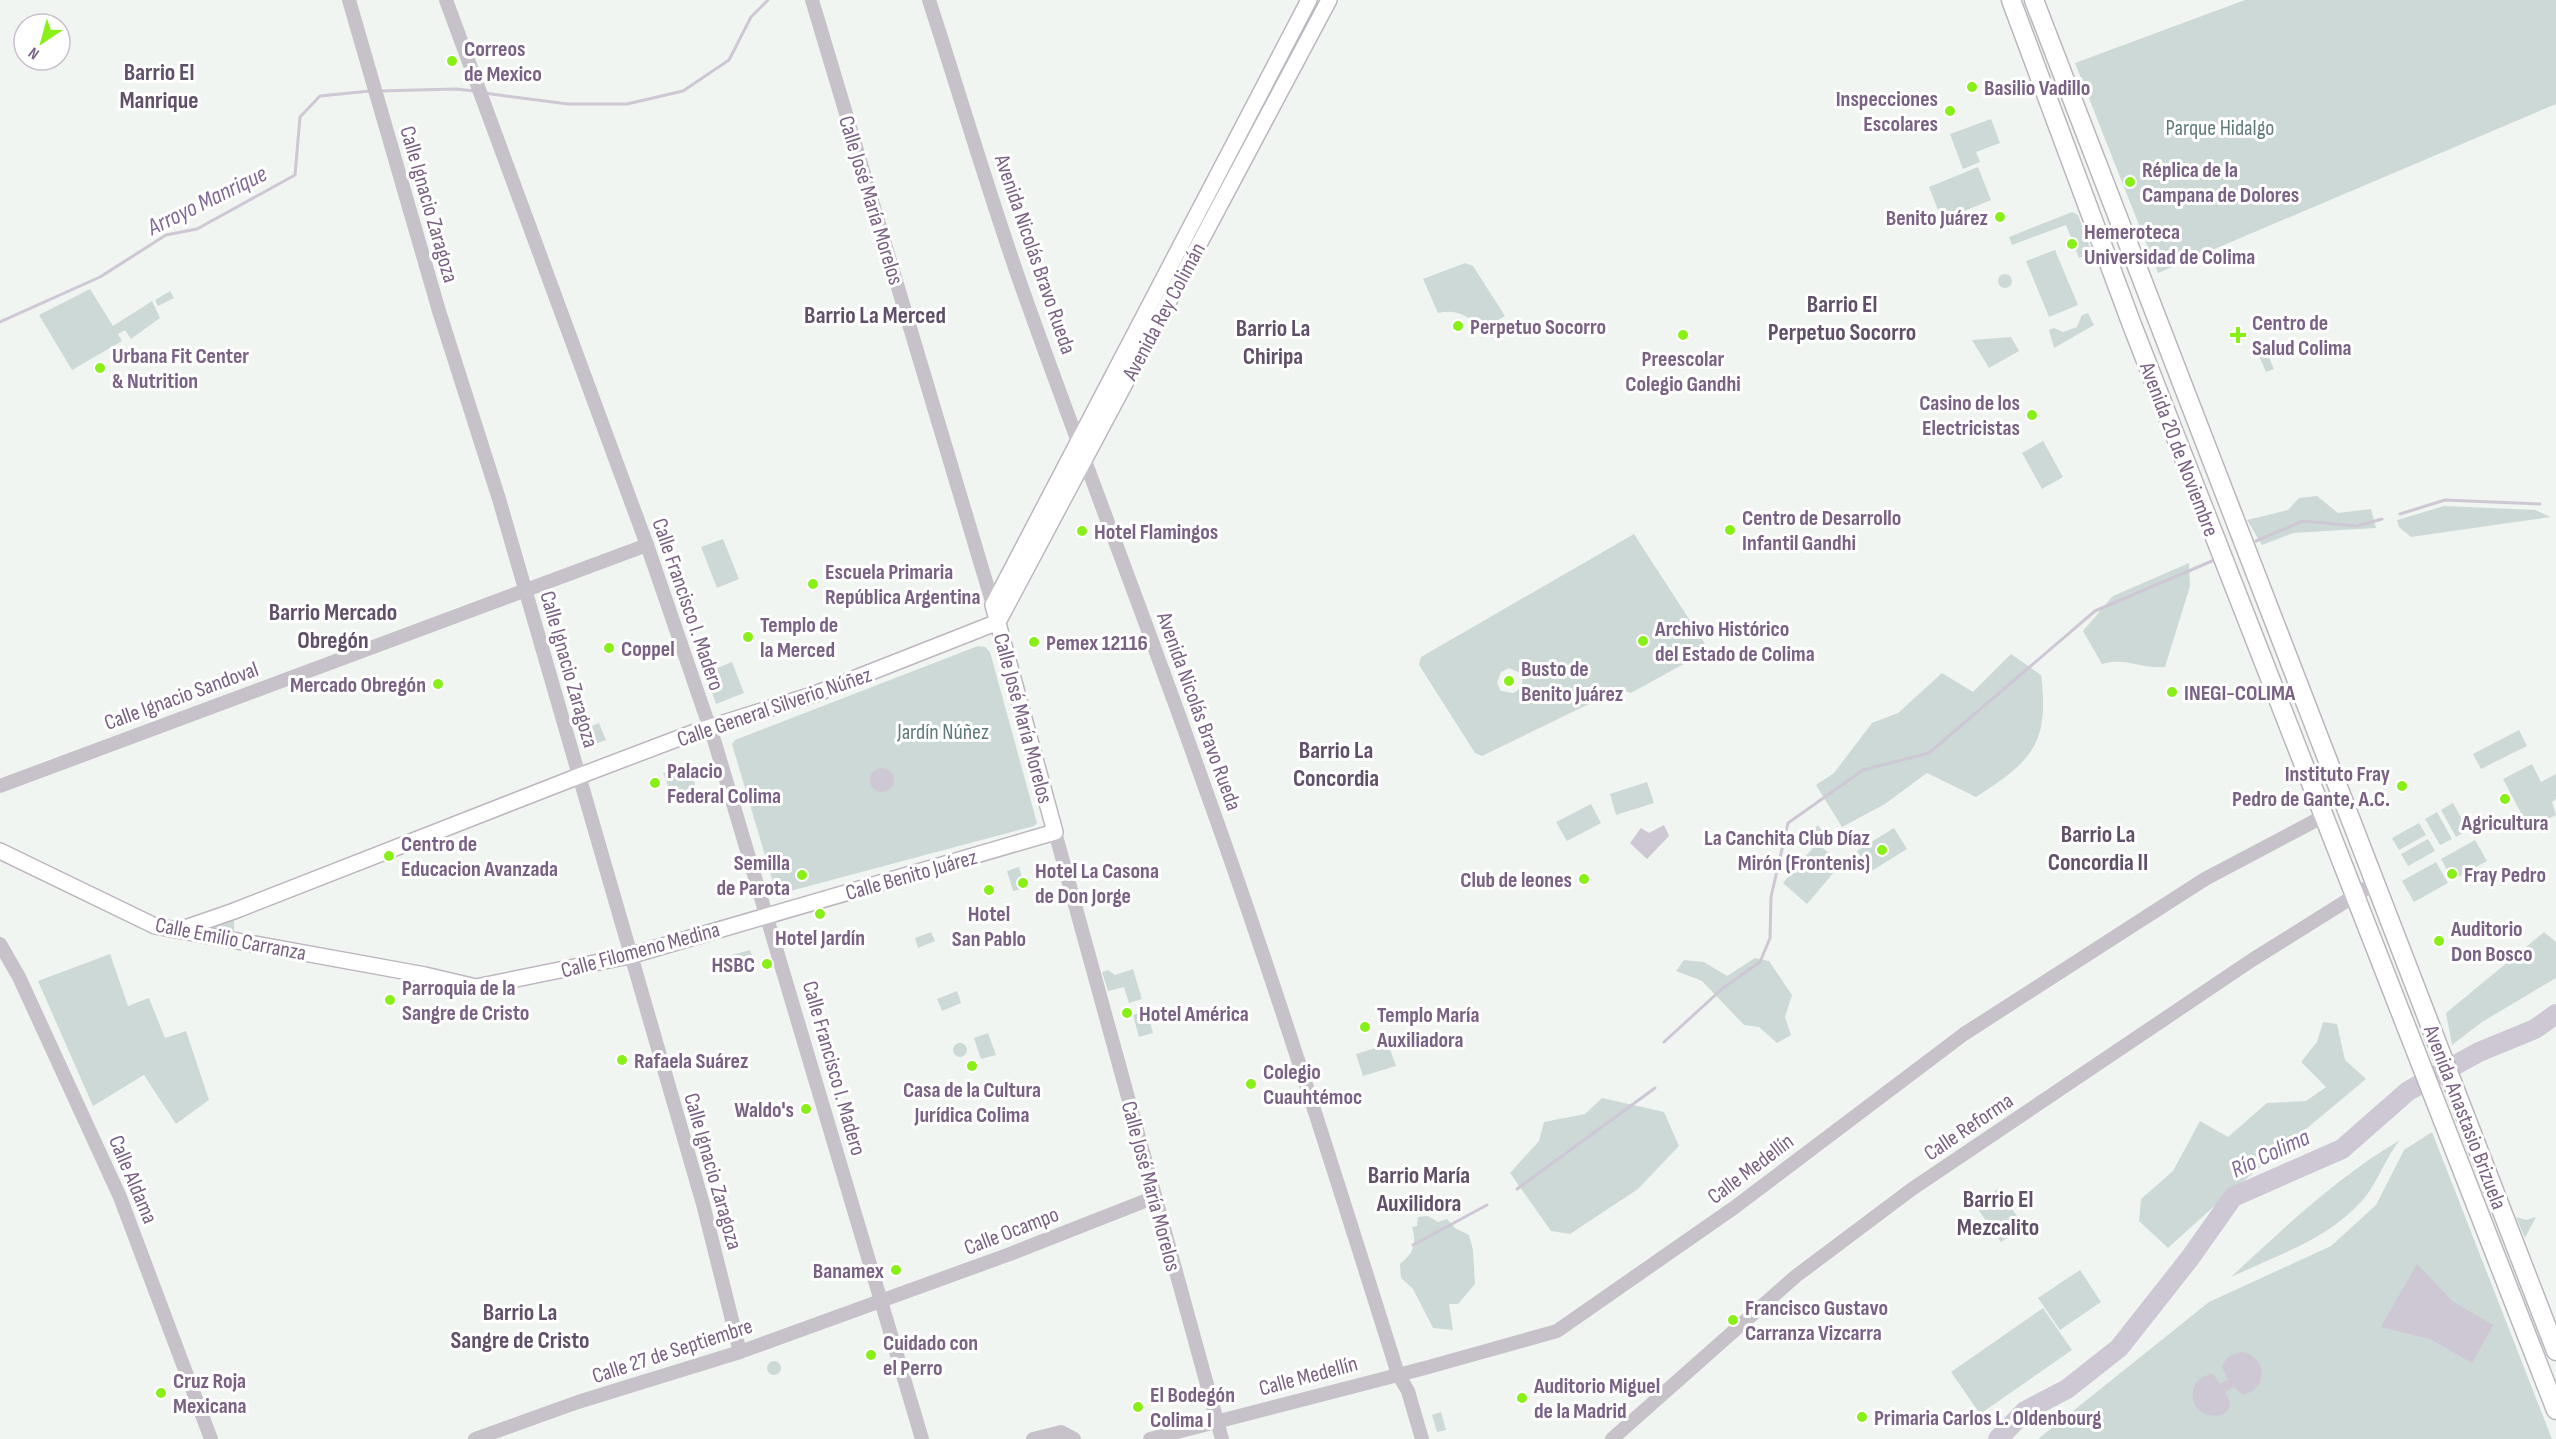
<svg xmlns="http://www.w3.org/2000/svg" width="2556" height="1439" viewBox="0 0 2556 1439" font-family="'Sofia Sans Condensed',sans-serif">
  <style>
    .green { fill: #cdd9d7; fill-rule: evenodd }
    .water { fill: #cec7d4 }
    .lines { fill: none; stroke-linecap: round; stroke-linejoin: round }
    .stream { stroke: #cec7d4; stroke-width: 3 }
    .river { stroke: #cec7d4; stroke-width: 20 }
    .secondary-casing { stroke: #bdb6c0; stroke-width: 18 }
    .primary-casing { stroke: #bbb5bd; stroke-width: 21 }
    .tertiary { stroke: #c7c2c9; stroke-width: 14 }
    .secondary { stroke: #fff; stroke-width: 15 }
    .primary { stroke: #fff; stroke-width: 18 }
    .poi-dot { fill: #88f016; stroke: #fff; stroke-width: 2 }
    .labels { text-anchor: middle; stroke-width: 6; stroke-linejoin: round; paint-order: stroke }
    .poi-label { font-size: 22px; font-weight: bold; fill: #7a6284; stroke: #fff; text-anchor: start }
    .park-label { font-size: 22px; fill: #617a7b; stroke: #fff }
    .street-label { font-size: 22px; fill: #7a6284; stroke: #fff }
    .neighbourhood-label { font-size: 24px; font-weight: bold; fill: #615069; stroke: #fff }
    .water-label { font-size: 24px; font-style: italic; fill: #826b97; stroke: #fff }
  </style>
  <rect width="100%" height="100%" fill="#f1f5f2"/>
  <g class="green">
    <path d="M2245 0H2556V104L2158 273 2075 63Z"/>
    <path d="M1991 119 2000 143 1976 152 1980 162 1963 169 1950 134Z"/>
    <path d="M1978 167 1991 200 1942 220 1929 187Z"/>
    <path d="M2072 212 2078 215 2092 253 2079 258 2066 225 2012 245 2009 237Z"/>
    <path d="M2055 250 2078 305 2049 317 2026 261Z"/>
    <path d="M1465 263 1473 266 1505 316 1480 330C1469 315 1456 309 1438 313L1423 279Z"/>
    <circle cx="2005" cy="281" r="7"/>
    <path d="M90 289 113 326 152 301 160 318 131 339 125 330 118 334 122 341 72 370 39 315Z"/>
    <path d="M170 291 174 298 158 306 155 300Z"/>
    <path d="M2088 313 2094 325 2054 348 2049 330 2054 328 2063 332 2077 327 2082 315Z"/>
    <path d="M2011 337 2019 351 1989 368 1972 340Z"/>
    <path d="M2267 353 2274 369 2266 372 2259 356Z"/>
    <path d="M2043 441 2063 477 2042 489 2022 453Z"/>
    <path d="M2317 496 2338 513 2371 509 2376 528 2293 533 2262 545 2247 520 2288 510 2299 498Z"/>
    <path d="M2444 506 2535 510 2551 517 2411 537 2399 527 2397 520Z"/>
    <path d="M1634 534 1709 650 1631 693 1620 689 1482 756 1475 753 1419 665 1421 657ZM1509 668 1520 673C1525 681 1522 689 1513 693L1501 691 1497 683 1501 672Z"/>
    <path d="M723 539 739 579 717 588 701 547Z"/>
    <path d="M2189 563 2190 586 2165 667C2138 669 2128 657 2102 664L2083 631 2113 596Z"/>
    <path d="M978 646 985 647 990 652 1037 823 1034 826 779 894 775 889 732 744 735 740Z"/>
    <path d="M2011 654 2041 675C2050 744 2031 762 1976 797L1927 773 1885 804 1842 827 1816 785 1834 773 1872 723 1898 713 1942 673 1973 692Z"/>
    <path d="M732 662 744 693 716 704 705 673Z"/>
    <path d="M599 723 606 740 595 744 589 727Z"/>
    <path d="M2519 730 2527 746 2481 769 2473 754Z"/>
    <path d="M688 764 698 793 674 801 663 773Z"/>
    <path d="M2532 764 2541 782 2556 774V799L2552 802 2556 815 2529 828 2503 779Z"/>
    <path d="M1647 782 1654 803 1616 815 1610 794Z"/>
    <path d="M2453 803 2468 830 2456 837 2441 810Z"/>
    <path d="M1591 804 1601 823 1567 841 1556 822Z"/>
    <path d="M2437 812 2452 839 2440 845 2425 819Z"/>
    <path d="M2419 823 2426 835 2399 850 2392 838Z"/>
    <path d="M1818 825 1824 834 1817 843 1841 864 1807 904 1783 883 1817 843 1809 836Z"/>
    <path d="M1894 828 1907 849 1870 872 1857 851Z"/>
    <path d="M2428 839 2435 851 2408 866 2401 854Z"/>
    <path d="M2475 840 2487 861 2453 880 2441 859Z"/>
    <path d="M2436 862 2448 883 2414 902 2402 881Z"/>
    <path d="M1019 867 1025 888 1013 891 1007 871Z"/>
    <path d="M234 916V935L194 930Z"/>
    <path d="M931 932 935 941 918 948 915 938Z"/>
    <path d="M2544 932 2556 942V978L2482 1022 2452 1045 2446 1013Z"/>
    <path d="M750 950 754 961 736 967 732 955Z"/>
    <path d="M110 954 128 1006 149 998 165 1038 186 1031 209 1100 176 1124 144 1075 93 1106 38 981Z"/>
    <path d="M1755 958 1769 961 1792 995 1785 1017 1791 1035 1777 1043 1759 1027 1744 1025 1702 981 1676 971 1684 960 1704 962 1727 976Z"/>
    <path d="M1133 969 1142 999 1129 1003 1124 987 1108 991 1102 972 1108 970 1115 975Z"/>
    <path d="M957 991 961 1003 942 1011 937 999Z"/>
    <path d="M1147 1011 1153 1033 1139 1037 1133 1015Z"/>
    <path d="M2323 1022 2337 1024 2345 1060 2366 1079 2221 1200 2168 1248 2139 1221 2141 1199 2173 1171 2200 1121 2228 1137 2267 1103 2306 1101 2326 1087 2301 1062 2317 1042Z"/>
    <path d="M988 1033 996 1055 981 1059 974 1038Z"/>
    <circle cx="960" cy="1050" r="7"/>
    <path d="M1388 1044 1396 1066 1363 1076 1356 1054Z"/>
    <path d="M1602 1098 1664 1112 1679 1146 1638 1189 1570 1234 1551 1231 1510 1173 1539 1141 1544 1122 1585 1114Z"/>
    <path d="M2432 1132 2552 1439H2038L2209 1302 2331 1246 2376 1205 2404 1150Z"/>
    <path d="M2400 1140C2386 1157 2379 1179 2366 1196 2332 1238 2278 1255 2231 1277 2284 1228 2337 1177 2400 1140Z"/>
    <path d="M1998 1189 2024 1226 2001 1242 1975 1205Z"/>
    <path d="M1428 1216 1438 1222 1447 1219 1455 1228 1469 1235 1473 1250 1475 1284 1458 1304H1449L1453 1330 1433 1328 1413 1289 1401 1278 1400 1264C1414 1253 1417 1243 1412 1227L1417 1226 1418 1217Z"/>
    <path d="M2516 1217 2526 1220 2536 1217 2525 1238Z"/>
    <path d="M2080 1270 2101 1302 2060 1330 2038 1298Z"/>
    <path d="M2043 1308 2072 1350 1980 1414 1951 1372Z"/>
    <circle cx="774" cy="1368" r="7"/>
    <path d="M1441 1412 1446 1430 1437 1432 1432 1415Z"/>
  </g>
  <g class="water">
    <circle cx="882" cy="780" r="12"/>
    <path d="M1664 825 1669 836 1647 859 1630 843 1641 828 1649 833Z"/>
    <path d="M2417 1264 2452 1301 2493 1325 2472 1363 2430 1339 2381 1327Z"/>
    <path d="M2243 1352C2268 1359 2268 1389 2243 1395L2234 1387 2225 1392C2231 1402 2233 1408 2221 1415 2188 1422 2182 1377 2213 1374L2220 1384 2228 1379 2222 1367C2226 1357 2233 1353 2243 1352Z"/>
  </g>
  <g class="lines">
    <g class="stream">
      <path d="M379 91 456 89 475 91"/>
      <path d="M484 93 568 104H627L683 91 729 60 751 17 768 0"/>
      <path d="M0 322 100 277 166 235 197 229 295 175 300 117 320 96 370 91"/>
      <path d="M2400 514 2445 500 2540 504"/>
      <path d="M2256 541 2303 521 2357 526 2382 519"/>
      <path d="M1664 1042 1723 988 1760 962 1770 938 1771 897 1788 823 1863 770 1929 753 2095 611 2212 561"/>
      <path d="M1517 1189 1655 1088"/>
      <path d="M1413 1245 1487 1205"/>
    </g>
    <path class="river" d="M1998 1439 2025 1411 2067 1389 2119 1348 2190 1258 2233 1197 2342 1149 2408 1091 2479 1052 2535 1029 2556 1014"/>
    <g class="secondary-casing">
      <g id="secondary">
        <path d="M998 622 1329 0"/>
        <path d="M0 851 155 926 425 975 476 987 629 956 1055 832 993 605 1309 0"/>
        <path d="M182 929 234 911 579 776 695 732 815 694 998 622"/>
      </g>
    </g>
    <g class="primary-casing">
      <g id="primary">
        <path d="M2011 0 2132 325 2556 1410"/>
        <path d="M2034 0 2556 1351"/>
      </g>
    </g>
    <g class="tertiary">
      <path d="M349 0 439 311 499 499 703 1204 740 1352"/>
      <path d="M446 0 647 545 715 743 922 1439"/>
      <path d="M812 0 993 605"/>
      <path d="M929 0C960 95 988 191 1021 285 1080 452 1145 617 1204 785 1274 979 1336 1177 1398 1374L1408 1391 1422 1439"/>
      <path d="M0 786 647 545"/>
      <path d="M1055 832 1222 1439"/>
      <path d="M0 944 19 977 120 1197 211 1439"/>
      <path d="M475 1439 578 1402 740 1352 1010 1254 1155 1197"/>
      <path d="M1033 1439 1061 1432 1074 1439"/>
      <path d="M1150 1439 1425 1368 1557 1331 1735 1207 1964 1034 2205 879 2324 816"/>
      <path d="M1612 1439 1796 1276 1912 1189 2252 960 2375 883"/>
    </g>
    <use href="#secondary" class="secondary"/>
    <use href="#primary" class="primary"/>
  </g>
  <g class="poi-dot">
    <circle cx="452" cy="61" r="6"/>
    <circle cx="1972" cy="87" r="6"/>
    <circle cx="1950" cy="111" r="6"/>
    <circle cx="2130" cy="182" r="6"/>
    <circle cx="2000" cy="217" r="6"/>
    <circle cx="2072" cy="244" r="6"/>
    <circle cx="1458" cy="326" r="6"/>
    <circle cx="1683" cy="335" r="6"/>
    <path d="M2235 326h6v6h6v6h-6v6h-6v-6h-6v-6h6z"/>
    <circle cx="100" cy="368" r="6"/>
    <circle cx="2032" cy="415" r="6"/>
    <circle cx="1730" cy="530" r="6"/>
    <circle cx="1082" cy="531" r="6"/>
    <circle cx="813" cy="584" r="6"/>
    <circle cx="748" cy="637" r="6"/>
    <circle cx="1643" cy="641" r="6"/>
    <circle cx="1034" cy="642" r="6"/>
    <circle cx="609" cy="648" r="6"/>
    <circle cx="1509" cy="681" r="6"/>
    <circle cx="438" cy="684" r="6"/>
    <circle cx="2172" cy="692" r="6"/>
    <circle cx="655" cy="783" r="6"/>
    <circle cx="2402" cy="786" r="6"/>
    <circle cx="2505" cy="799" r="6"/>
    <circle cx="1882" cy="850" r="6"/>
    <circle cx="389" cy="856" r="6"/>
    <circle cx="2452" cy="874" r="6"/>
    <circle cx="802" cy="875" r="6"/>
    <circle cx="1584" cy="879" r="6"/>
    <circle cx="1023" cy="883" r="6"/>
    <circle cx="989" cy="890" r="6"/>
    <circle cx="820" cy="914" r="6"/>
    <circle cx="2439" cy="941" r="6"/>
    <circle cx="767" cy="964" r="6"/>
    <circle cx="390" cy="1000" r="6"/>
    <circle cx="1127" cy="1013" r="6"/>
    <circle cx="1365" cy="1027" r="6"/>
    <circle cx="622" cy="1060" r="6"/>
    <circle cx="972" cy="1066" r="6"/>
    <circle cx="1251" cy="1084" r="6"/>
    <circle cx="806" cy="1109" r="6"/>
    <circle cx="896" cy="1270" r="6"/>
    <circle cx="1733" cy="1320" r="6"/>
    <circle cx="871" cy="1355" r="6"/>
    <circle cx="161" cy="1393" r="6"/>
    <circle cx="1522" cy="1398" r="6"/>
    <circle cx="1138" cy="1407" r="6"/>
    <circle cx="1862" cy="1417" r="6"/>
  </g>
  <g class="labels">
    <g class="poi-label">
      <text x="464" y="56">Correos<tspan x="464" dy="25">de Mexico</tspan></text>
      <text x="1984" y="95">Basilio Vadillo</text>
      <text x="1938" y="106" text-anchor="end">Inspecciones<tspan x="1938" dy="25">Escolares</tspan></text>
      <text x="2142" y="177">Réplica de la<tspan x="2142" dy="25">Campana de Dolores</tspan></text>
      <text x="1988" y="225" text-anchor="end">Benito Juárez</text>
      <text x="2084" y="239">Hemeroteca<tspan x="2084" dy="25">Universidad de Colima</tspan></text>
      <text x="2252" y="330">Centro de<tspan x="2252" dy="25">Salud Colima</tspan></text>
      <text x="1470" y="334">Perpetuo Socorro</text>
      <text x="112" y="363">Urbana Fit Center<tspan x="112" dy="25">&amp; Nutrition</tspan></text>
      <text x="1683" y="366" text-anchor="middle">Preescolar<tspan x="1683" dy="25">Colegio Gandhi</tspan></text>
      <text x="2020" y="410" text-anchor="end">Casino de los<tspan x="2020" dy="25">Electricistas</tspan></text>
      <text x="1742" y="525">Centro de Desarrollo<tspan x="1742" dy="25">Infantil Gandhi</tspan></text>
      <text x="1094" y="539">Hotel Flamingos</text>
      <text x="825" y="579">Escuela Primaria<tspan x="825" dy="25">República Argentina</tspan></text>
      <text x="760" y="632">Templo de<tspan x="760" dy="25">la Merced</tspan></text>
      <text x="1655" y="636">Archivo Histórico<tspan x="1655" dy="25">del Estado de Colima</tspan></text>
      <text x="1046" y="650">Pemex 12116</text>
      <text x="621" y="656">Coppel</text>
      <text x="1521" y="676">Busto de<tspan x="1521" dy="25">Benito Juárez</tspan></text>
      <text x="426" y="692" text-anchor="end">Mercado Obregón</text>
      <text x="2184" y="700">INEGI-COLIMA</text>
      <text x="667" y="778">Palacio<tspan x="667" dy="25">Federal Colima</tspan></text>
      <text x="2390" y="781" text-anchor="end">Instituto Fray<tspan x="2390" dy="25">Pedro de Gante, A.C.</tspan></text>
      <text x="2505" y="830" text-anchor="middle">Agricultura</text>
      <text x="1870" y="845" text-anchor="end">La Canchita Club Díaz<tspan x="1870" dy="25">Mirón (Frontenis)</tspan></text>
      <text x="401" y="851">Centro de<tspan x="401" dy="25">Educacion Avanzada</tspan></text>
      <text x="790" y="870" text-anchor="end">Semilla<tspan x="790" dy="25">de Parota</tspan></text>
      <text x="1035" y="878">Hotel La Casona<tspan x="1035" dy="25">de Don Jorge</tspan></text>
      <text x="2464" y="882">Fray Pedro</text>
      <text x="1572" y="887" text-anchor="end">Club de leones</text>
      <text x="989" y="921" text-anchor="middle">Hotel<tspan x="989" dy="25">San Pablo</tspan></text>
      <text x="2451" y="936">Auditorio<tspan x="2451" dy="25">Don Bosco</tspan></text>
      <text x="820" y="945" text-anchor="middle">Hotel Jardín</text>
      <text x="755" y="972" text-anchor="end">HSBC</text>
      <text x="402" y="995">Parroquia de la<tspan x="402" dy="25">Sangre de Cristo</tspan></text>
      <text x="1139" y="1021">Hotel América</text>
      <text x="1377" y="1022">Templo María<tspan x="1377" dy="25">Auxiliadora</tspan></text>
      <text x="634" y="1068">Rafaela Suárez</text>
      <text x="1263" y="1079">Colegio<tspan x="1263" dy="25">Cuauhtémoc</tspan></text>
      <text x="972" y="1097" text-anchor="middle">Casa de la Cultura<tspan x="972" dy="25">Jurídica Colima</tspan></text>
      <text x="794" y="1117" text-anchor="end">Waldo's</text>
      <text x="884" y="1278" text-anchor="end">Banamex</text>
      <text x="1745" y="1315">Francisco Gustavo<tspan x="1745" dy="25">Carranza Vizcarra</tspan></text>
      <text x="883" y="1350">Cuidado con<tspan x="883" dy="25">el Perro</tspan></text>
      <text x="173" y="1388">Cruz Roja<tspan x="173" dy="25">Mexicana</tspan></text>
      <text x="1534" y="1393">Auditorio Miguel<tspan x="1534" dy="25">de la Madrid</tspan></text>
      <text x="1150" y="1402">El Bodegón<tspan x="1150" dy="25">Colima I</tspan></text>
      <text x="1874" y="1425">Primaria Carlos L. Oldenbourg</text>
    </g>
    <g class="park-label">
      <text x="2220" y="135">Parque Hidalgo</text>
      <text x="943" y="739">Jardín Núñez</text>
    </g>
    <g class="street-label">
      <text transform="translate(872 200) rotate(73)" y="8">Calle José María Morelos</text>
      <text transform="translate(430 204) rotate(74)" y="8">Calle Ignacio Zaragoza</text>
      <text transform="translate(1036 254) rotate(71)" y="8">Avenida Nicolás Bravo Rueda</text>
      <text transform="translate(1163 311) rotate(-62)" y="8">Avenida Rey Colimán</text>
      <text transform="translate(2180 449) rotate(69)" y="8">Avenida 20 de Noviembre</text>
      <text transform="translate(689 604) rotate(71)" y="8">Calle Francisco I. Madero</text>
      <text transform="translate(570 669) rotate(74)" y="8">Calle Ignacio Zaragoza</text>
      <text transform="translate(181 695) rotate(-20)" y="8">Calle Ignacio Sandoval</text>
      <text transform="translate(774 706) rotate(-19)" y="8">Calle General Silverio Núñez</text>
      <text transform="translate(1200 711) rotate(70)" y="8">Avenida Nicolás Bravo Rueda</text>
      <text transform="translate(1024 718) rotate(75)" y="8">Calle José María Morelos</text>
      <text transform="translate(911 874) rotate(-16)" y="8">Calle Benito Juárez</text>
      <text transform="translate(231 938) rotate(11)" y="8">Calle Emilio Carranza</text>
      <text transform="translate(640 949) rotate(-15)" y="8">Calle Filomeno Medina</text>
      <text transform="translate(835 1068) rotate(74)" y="8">Calle Francisco I. Madero</text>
      <text transform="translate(2466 1117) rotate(69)" y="8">Avenida Anastasio Brizuela</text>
      <text transform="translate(1968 1126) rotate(-34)" y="8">Calle Reforma</text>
      <text transform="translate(1750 1168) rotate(-37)" y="8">Calle Medellín</text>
      <text transform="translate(714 1171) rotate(74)" y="8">Calle Ignacio Zaragoza</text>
      <text transform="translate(134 1179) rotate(67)" y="8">Calle Aldama</text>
      <text transform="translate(1152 1186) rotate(75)" y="8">Calle José María Morelos</text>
      <text transform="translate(1011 1230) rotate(-21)" y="8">Calle Ocampo</text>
      <text transform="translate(672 1350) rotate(-18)" y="8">Calle 27 de Septiembre</text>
      <text transform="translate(1308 1375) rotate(-15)" y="8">Calle Medellín</text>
    </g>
    <g class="neighbourhood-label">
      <text x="159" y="80">Barrio El<tspan x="159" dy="28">Manrique</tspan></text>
      <text x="1842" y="312">Barrio El<tspan x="1842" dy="28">Perpetuo Socorro</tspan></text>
      <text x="875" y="323">Barrio La Merced</text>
      <text x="1273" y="336">Barrio La<tspan x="1273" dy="28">Chiripa</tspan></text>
      <text x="333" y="620">Barrio Mercado<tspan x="333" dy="28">Obregón</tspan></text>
      <text x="1336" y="758">Barrio La<tspan x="1336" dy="28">Concordia</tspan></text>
      <text x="2098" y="842">Barrio La<tspan x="2098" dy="28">Concordia II</tspan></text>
      <text x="1419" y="1183">Barrio María<tspan x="1419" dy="28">Auxilidora</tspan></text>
      <text x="1998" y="1207">Barrio El<tspan x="1998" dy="28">Mezcalito</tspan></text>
      <text x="520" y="1320">Barrio La<tspan x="520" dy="28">Sangre de Cristo</tspan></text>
    </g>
    <g class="water-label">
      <text transform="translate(207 200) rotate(-26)" y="8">Arroyo Manrique</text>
      <text transform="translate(2270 1153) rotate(-25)" y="8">Río Colima</text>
    </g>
  </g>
  <g transform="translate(42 42) rotate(216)"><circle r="28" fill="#ffffff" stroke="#cac0ce" stroke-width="1.5"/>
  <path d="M0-4.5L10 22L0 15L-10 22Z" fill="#88f016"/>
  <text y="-9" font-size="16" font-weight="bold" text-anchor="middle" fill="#7a6284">N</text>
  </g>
</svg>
